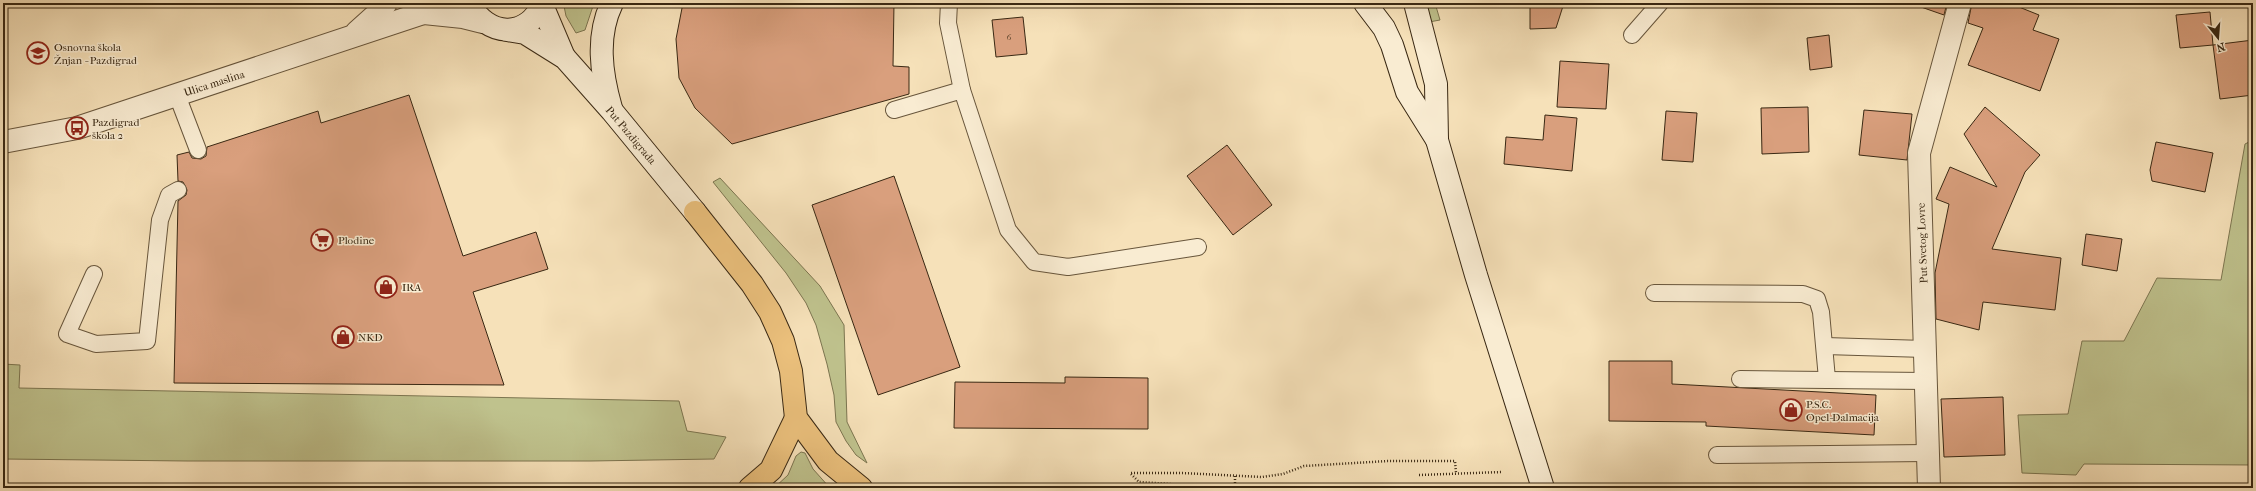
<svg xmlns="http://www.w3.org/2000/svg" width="2256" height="491" viewBox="0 0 2256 491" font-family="'IM FELL French Canon',serif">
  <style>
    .green { fill: #bfc28d; stroke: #7c7550 }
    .building { fill: #d99f7d; stroke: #392813 }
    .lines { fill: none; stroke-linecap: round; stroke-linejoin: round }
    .lane-casing { stroke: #68563c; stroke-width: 18 }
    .street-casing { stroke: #68563c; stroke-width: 24 }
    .secondary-casing { stroke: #392813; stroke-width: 24 }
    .highway-casing { stroke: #392813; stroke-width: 24 }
    .path { stroke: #392813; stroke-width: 2.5; stroke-dasharray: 1 2; stroke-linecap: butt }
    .lane { stroke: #f9ecd2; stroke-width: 16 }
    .street { stroke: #f9ecd2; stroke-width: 22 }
    .secondary { stroke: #f9ecd2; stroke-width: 22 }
    .highway { stroke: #ebc07c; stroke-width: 22 }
    .labels { text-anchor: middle; stroke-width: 3; stroke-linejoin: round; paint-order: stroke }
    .number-label { font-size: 9px; fill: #61462e }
    .poi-label { font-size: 11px; fill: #392813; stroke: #f9ecd2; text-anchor: start }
    .street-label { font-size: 11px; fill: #392813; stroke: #f9ecd2 }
  </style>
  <rect width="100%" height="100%" fill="#f6e1b9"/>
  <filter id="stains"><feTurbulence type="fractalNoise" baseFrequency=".005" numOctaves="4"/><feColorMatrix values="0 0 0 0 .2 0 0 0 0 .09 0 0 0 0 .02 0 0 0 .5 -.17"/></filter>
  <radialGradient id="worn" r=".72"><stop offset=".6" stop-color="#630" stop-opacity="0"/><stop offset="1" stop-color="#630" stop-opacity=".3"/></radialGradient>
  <g class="green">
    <path d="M567 3H594L585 30 576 33 566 16 564 6Z"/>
    <path d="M1427 3H1435L1440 20 1429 22Z"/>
    <path d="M2253 140V465L2084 464 2076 475 2022 473 2018 415 2068 414 2082 341H2124L2157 278 2221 280 2245 144Z"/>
    <path d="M720 178 820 286 844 325 847 422 867 463 856 455 846 441 836 422 834 395 827 364 816 325 806 303 786 273 713 182Z"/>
    <path d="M3 364 20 365 19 388 679 401 687 431 726 437 714 459 591 461H187L3 459Z"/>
    <path d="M801 452 805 453 813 469 830 488H774L788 475 796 456Z"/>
  </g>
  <g class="building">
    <path d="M683 3H894L893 66 909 67V94L732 144 695 108 679 78 676 39Z"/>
    <path d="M1564 3 1556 28 1530 29V4Z"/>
    <path d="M1921 3H1947L1944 15 1921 7Z"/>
    <path d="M1972 3H2009L2039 15 2033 30 2059 39 2040 91 1968 65 1983 28 1968 23Z"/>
    <path d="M2210 12 2213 45 2180 48 2176 15Z"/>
    <path d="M1023 17 1027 54 996 57 992 20Z"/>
    <path d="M1829 35 1832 67 1810 70 1807 38Z"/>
    <path d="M2253 40V95L2220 99 2213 45Z"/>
    <path d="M1560 61 1609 64 1606 109 1557 107Z"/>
    <path d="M409 95 463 256 536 232 548 269 473 292 504 385 174 383 178 201 186 195 187 190 183 182 178 181 177 155 189 152 192 158 201 159 206 156 207 147 318 111 321 123Z"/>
    <path d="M1808 107 1809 152 1762 154 1761 108Z"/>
    <path d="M1985 107 2040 155 2025 172 1992 249 2061 258 2055 310 1983 302 1979 330 1936 319 1935 273 1949 204 1936 199 1950 167 1997 187 1964 134Z"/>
    <path d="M1864 110 1912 114 1907 160 1859 155Z"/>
    <path d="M1666 111 1697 113 1693 162 1662 160Z"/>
    <path d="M1545 115 1577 118 1572 171 1504 164 1506 137 1543 140Z"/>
    <path d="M2156 142 2213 153 2205 192 2152 181 2150 170Z"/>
    <path d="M1227 145 1272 205 1233 235 1187 176Z"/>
    <path d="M894 176 960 367 878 395 812 205Z"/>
    <path d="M2086 234 2122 239 2117 271 2082 265Z"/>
    <path d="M1609 361H1672V384L1876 395 1874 435 1706 426V422L1609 421Z"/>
    <path d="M1065 377 1148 378V429L954 428 955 382 1065 383Z"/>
    <path d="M2003 397 2005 455 1944 457 1941 399Z"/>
  </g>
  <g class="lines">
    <g class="lane-casing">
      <g id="lane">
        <path d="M949 3 948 23 962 90"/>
        <path d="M1632 35 1660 3"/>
        <path d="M177 95 198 150"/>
        <path d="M894 110 962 90 1008 230 1034 262 1068 267 1198 247"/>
        <path d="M94 274 67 334 96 344 147 341 160 220 169 195 178 190"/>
        <path d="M1654 293 1803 294 1817 299 1821 312 1827 379"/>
        <path d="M1825 346 1925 349"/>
        <path d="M1740 379 1926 381"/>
        <path d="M1717 455 1928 453"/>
      </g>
    </g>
    <g class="street-casing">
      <g id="street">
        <path d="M424 13 463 17 483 22"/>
        <path d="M357 32 377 14 386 3"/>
        <path d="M3 142 77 128 423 13 445 3"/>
        <path d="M1929 488 1919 153 1960 3"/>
      </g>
    </g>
    <g class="secondary-casing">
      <g id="secondary">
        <path d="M469 3C487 37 527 40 543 3"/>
        <path d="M1365 3 1384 28 1392 45 1407 92 1437 140"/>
        <path d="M1415 3 1436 84 1437 140 1476 275 1543 488"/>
        <path d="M542 5 564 57"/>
        <path d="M507 30 525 33 565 58 612 111 695 212"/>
        <path d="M611 108C601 73 596 36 612 3"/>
      </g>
    </g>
    <g class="highway-casing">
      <g id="highway">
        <path d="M695 212 752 284 770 312 783 341 791 371 796 418 828 461 861 488"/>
        <path d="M750 488 771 470 796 418"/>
      </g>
    </g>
    <g class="path">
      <path d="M1131 473H1182L1262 477 1283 474 1304 466 1388 461H1455L1456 473"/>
      <path d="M1131 474 1139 482 1171 484 1174 488"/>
      <path d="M1419 475 1502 472"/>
      <path d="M1235 476V486"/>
      <path d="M1418 487 1487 488"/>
      <path d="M1297 488 1298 487"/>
    </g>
    <use href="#lane" class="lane"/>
    <use href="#street" class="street"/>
    <use href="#secondary" class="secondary"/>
    <use href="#highway" class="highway"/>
  </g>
  <defs>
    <g id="school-ring" transform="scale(1.15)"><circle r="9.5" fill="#f9ecd2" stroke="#8f2418" stroke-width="1.5"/><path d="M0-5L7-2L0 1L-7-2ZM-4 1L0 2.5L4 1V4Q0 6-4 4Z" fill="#8f2418"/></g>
    <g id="bus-ring" transform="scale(1.15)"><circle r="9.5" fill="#f9ecd2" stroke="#8f2418" stroke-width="1.5"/><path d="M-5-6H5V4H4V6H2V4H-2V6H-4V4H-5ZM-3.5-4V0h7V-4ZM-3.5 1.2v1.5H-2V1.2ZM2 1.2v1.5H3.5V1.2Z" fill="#8f2418"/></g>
    <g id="supermarket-ring" transform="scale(1.15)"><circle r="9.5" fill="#f9ecd2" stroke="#8f2418" stroke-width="1.5"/><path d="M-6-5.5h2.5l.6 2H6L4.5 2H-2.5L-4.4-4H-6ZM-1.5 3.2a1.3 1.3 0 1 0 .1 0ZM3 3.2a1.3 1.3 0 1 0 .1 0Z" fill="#8f2418"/></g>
    <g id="shop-ring" transform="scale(1.15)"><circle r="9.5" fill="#f9ecd2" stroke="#8f2418" stroke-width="1.5"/><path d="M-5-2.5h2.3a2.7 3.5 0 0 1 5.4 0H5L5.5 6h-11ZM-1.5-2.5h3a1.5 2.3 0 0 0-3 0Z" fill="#8f2418"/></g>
  </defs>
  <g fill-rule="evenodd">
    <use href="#school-ring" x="38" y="53"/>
    <use href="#bus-ring" x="77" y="128"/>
    <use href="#supermarket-ring" x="322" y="240"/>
    <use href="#shop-ring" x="386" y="287"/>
    <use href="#shop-ring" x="343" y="337"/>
    <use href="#shop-ring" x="1791" y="410"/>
  </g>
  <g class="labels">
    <g class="number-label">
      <text x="1009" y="40">6</text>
    </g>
    <g class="poi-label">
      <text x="54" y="51">Osnovna škola<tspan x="54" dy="13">Žnjan - Pazdigrad</tspan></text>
      <text x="92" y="126">Pazdigrad<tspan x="92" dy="13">škola 2</tspan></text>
      <text x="338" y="244">Plodine</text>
      <text x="402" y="291">IRA</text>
      <text x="358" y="341">NKD</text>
      <text x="1806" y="408">P.S.C.<tspan x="1806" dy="13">Opel-Dalmacija</tspan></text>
    </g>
    <g class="street-label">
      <text transform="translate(214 83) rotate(-18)" y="4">Ulica maslina</text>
      <text transform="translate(631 135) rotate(50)" y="4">Put Pazdigrada</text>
      <text transform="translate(1922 243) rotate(-92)" y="4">Put Svetog Lovre</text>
    </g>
  </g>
  <rect width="2256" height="491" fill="none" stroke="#f6e1b9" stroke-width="16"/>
  <rect x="4" y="4" width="2248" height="483" fill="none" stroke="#392813" stroke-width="2"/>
  <rect x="8" y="8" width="2240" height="475" fill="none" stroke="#392813"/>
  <g transform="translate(2218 38) rotate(163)" stroke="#f9ecd2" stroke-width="3" paint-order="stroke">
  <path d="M0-3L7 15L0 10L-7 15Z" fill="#392813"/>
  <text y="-6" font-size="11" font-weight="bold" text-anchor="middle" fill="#392813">N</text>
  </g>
  <rect width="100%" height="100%" filter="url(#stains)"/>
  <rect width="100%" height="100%" fill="url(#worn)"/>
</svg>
